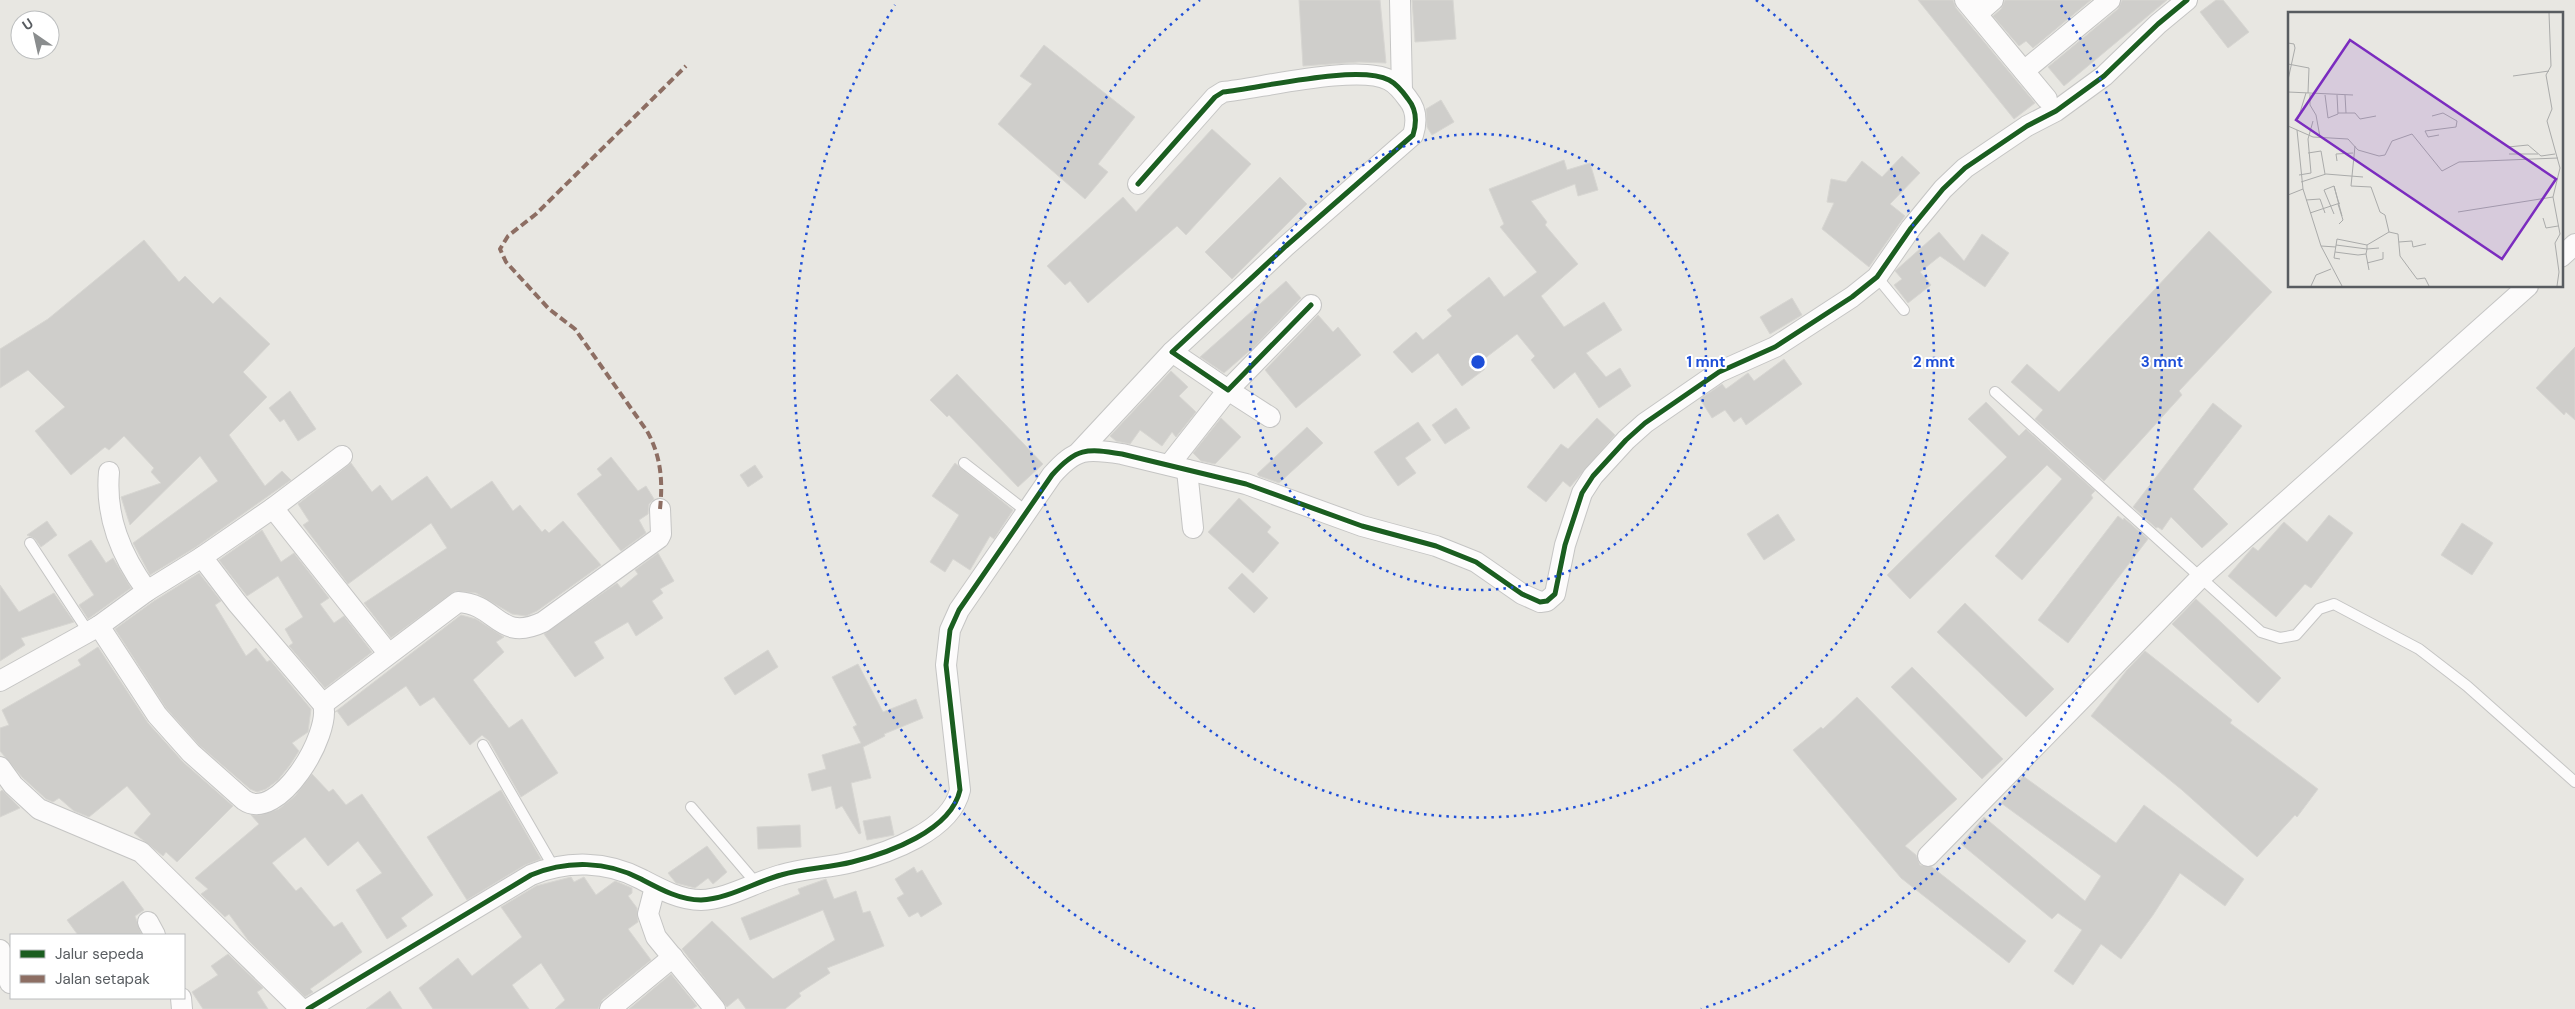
<svg xmlns="http://www.w3.org/2000/svg" width="2575" height="1009" viewBox="0 0 2575 1009" font-family="'DM Sans',sans-serif">
  <style>
    .building { fill: #cfcecb; stroke: #d7d6d2 }
    .lines { fill: none; stroke-linecap: round; stroke-linejoin: round }
    .lane-casing { stroke: #c5c5c4; stroke-width: 12 }
    .street-casing { stroke: #c5c5c4; stroke-width: 22 }
    .lane { stroke: #fcfbfb; stroke-width: 10 }
    .street { stroke: #fcfbfb; stroke-width: 20 }
    .quiet { stroke: #8d6e63; stroke-width: 4; stroke-dasharray: 8 4; stroke-linecap: butt }
    .cycleway-casing { stroke: #fff; stroke-width: 8 }
    .cycleway { stroke: #1b5e20; stroke-width: 5 }
    .ring { fill: none; stroke: #1d4ed8; stroke-width: 2.5; stroke-dasharray: 2.5 5 }
    .inset-road { fill: none; stroke: #aaabaa; stroke-width: 1 }
    .view { fill: #7b2cbf; fill-opacity: 0.15; stroke: #7b2cbf; stroke-width: 2.5 }
    .inset-edge { fill: none; stroke: #585c60; stroke-width: 2.5 }
    .centre { fill: #1d4ed8; stroke: #fff; stroke-width: 2.5 }
    .ring-label { font-size: 15px; text-anchor: middle; font-weight: bold; fill: #1d4ed8; stroke: #fff; stroke-width: 4; stroke-linejoin: round; paint-order: stroke }
  </style>
  <rect width="100%" height="100%" fill="#e8e7e2"/>
  <g class="building">
    <path d="M1299 0H1380L1386 63 1359 62 1303 66Z"/>
    <path d="M1412 0H1453L1456 39 1415 42Z"/>
    <path d="M1918 0H1953L1956 8 2035 103 2014 119Z"/>
    <path d="M2005 0H2091L2033 48 2026 41 2019 46 1993 16 2001 9Z"/>
    <path d="M2122 0H2167L2064 86 2048 67 2118 9Z"/>
    <path d="M2216 0H2223L2249 32 2228 48 2200 12Z"/>
    <path d="M1044 45 1135 117 1098 164 1108 172 1085 199 998 124 1032 84 1020 76Z"/>
    <path d="M1441 100 1454 122 1432 135 1427 127 1426 109Z"/>
    <path d="M1212 129 1251 164 1186 235 1177 226 1088 303 1070 281 1065 285 1047 266 1123 197 1136 212Z"/>
    <path d="M1902 156 1920 173 1890 204 1905 216 1869 267 1822 229 1834 203 1827 202 1831 179 1846 182 1862 161 1882 177Z"/>
    <path d="M1564 160 1567 170 1590 163 1598 190 1578 196 1575 184 1531 201 1547 222 1545 225 1578 264 1541 296 1564 327 1604 302 1622 330 1586 353 1606 377 1620 368 1631 386 1599 408 1575 372 1554 389 1531 360 1535 356 1517 334 1480 362 1485 369 1462 386 1438 353 1412 373 1393 352 1416 332 1423 340 1452 316 1447 310 1489 277 1504 297 1537 272 1500 227 1504 224 1489 189Z"/>
    <path d="M1280 177 1307 204 1232 279 1205 252Z"/>
    <path d="M2209 231 2272 292 2179 391 2182 395 2104 481 2035 419 2043 410 2011 382 2027 364 2059 392Z"/>
    <path d="M1939 232 1964 261 1982 234 2009 253 1985 287 1940 256 1920 272 1931 285 1908 303 1894 285 1902 279 1895 271Z"/>
    <path d="M144 240 179 282 185 276 213 304 220 297 270 344 243 372 267 397 229 435 265 486 282 471 291 480 196 547 150 575 133 543 218 481 200 456 130 525 121 497 161 483 151 472 154 468 124 436 109 450 105 447 71 475 35 431 65 407 28 370 0 388V349L48 319Z"/>
    <path d="M1286 281 1301 298 1255 346 1224 373 1200 357Z"/>
    <path d="M1792 298 1802 315 1770 334 1760 317Z"/>
    <path d="M1318 315 1333 332 1338 327 1361 355 1296 408 1265 370Z"/>
    <path d="M2575 347V420L2566 412 2564 415 2536 388Z"/>
    <path d="M1784 359 1802 384 1746 425 1741 417 1734 422 1725 410 1712 418 1700 399 1722 384 1726 389 1748 373 1754 381Z"/>
    <path d="M1171 371 1188 387 1179 396 1196 412 1176 437 1172 432 1162 446 1140 430 1130 444 1116 441 1110 436Z"/>
    <path d="M957 374 1043 464 1018 487 949 415 947 417 930 400Z"/>
    <path d="M290 391 316 429 298 441 284 419 280 422 269 408Z"/>
    <path d="M1986 402 2019 436 2026 429 2095 491 2091 495 2093 498 2022 580 1995 556 2062 479 2047 465 1910 599 1887 575 2007 457 1968 419Z"/>
    <path d="M2213 403 2242 426 2193 489 2228 524 2202 548 2171 517 2162 530 2158 527 2156 528 2133 507Z"/>
    <path d="M1456 408 1470 428 1445 444 1432 425Z"/>
    <path d="M1221 418 1241 437 1215 464 1201 461 1193 453Z"/>
    <path d="M1597 418 1615 435 1570 487 1563 481 1546 502 1527 487 1561 444 1568 449Z"/>
    <path d="M1418 422 1431 440 1405 458 1416 473 1398 486 1374 452Z"/>
    <path d="M1307 427 1323 443 1279 483 1259 476 1257 474Z"/>
    <path d="M611 457 638 491 646 486 654 499 649 504 648 514 639 520 646 533 621 551 577 494 602 475 597 469Z"/>
    <path d="M351 463 372 492 380 485 392 501 427 476 451 509 492 481 513 511 520 505 542 532 545 529 549 533 563 521 601 565 537 611 526 616 512 614 476 593 455 591 391 638 364 603 447 548 431 523 348 584 303 525 309 521 298 504Z"/>
    <path d="M955 463 1013 510 994 539 990 536 970 570 953 559 945 572 930 562 959 515 932 496Z"/>
    <path d="M755 465 763 477 748 487 740 475Z"/>
    <path d="M1239 498 1271 527 1267 532 1279 543 1253 573 1208 532Z"/>
    <path d="M1778 514 1795 540 1764 560 1747 534Z"/>
    <path d="M2329 515 2353 533 2311 588 2305 584 2276 617 2228 576 2253 547 2258 551 2284 522 2307 542Z"/>
    <path d="M2118 516 2123 520 2124 518 2148 539 2068 643 2038 620Z"/>
    <path d="M47 521 57 535 41 547 35 539 27 535Z"/>
    <path d="M2462 523 2493 543 2472 575 2441 555Z"/>
    <path d="M262 530 281 562 294 553 329 598 320 604 334 623 344 616 372 652 325 688 289 646 293 643 285 629 303 617 278 576 247 596 219 560Z"/>
    <path d="M91 540 106 563 113 558 131 588 88 619 79 605 94 595 68 555Z"/>
    <path d="M658 553 674 581 660 589 663 593 652 601 663 618 636 636 628 622 594 642 604 658 575 677 544 634 617 583 621 588 638 574 635 570Z"/>
    <path d="M199 573 221 601 215 605 246 656 256 648 267 662 270 660 311 709 308 732 292 743 299 751 290 765 278 780 266 789 257 792 250 789 199 745 166 708 115 629 154 601Z"/>
    <path d="M1242 573 1268 598 1254 613 1228 588Z"/>
    <path d="M0 585 19 612 54 593 74 622 21 638 25 645 0 661Z"/>
    <path d="M2196 599 2281 678 2258 703 2172 624Z"/>
    <path d="M1965 603 2054 689 2026 717 1937 632Z"/>
    <path d="M461 615 476 619 504 637 496 642 504 652 473 680 509 728 522 719 558 773 521 797 489 741 482 735 470 745 434 697 420 706 406 686 348 726 337 711 335 712Z"/>
    <path d="M98 647 148 723 183 762 233 806 177 862 166 852 163 856 134 833 151 814 127 786 89 817 74 811 59 798 53 802 46 799 22 777 0 751V728L9 725 2 710 81 665 78 660Z"/>
    <path d="M768 650 778 667 735 695 724 678Z"/>
    <path d="M2145 651 2232 720 2230 723 2318 789 2297 817 2295 815 2257 857 2182 790 2091 716 2127 670Z"/>
    <path d="M858 664 883 712 916 699 923 718 884 734 885 736 863 747 871 778 851 783 861 833 859 834 842 806 836 809 831 786 812 791 808 774 826 769 822 755 861 743 853 727 857 725 832 677Z"/>
    <path d="M1912 667 2003 759 1982 779 1891 687Z"/>
    <path d="M1857 697 1957 799 1905 846 1916 855 1920 865 1932 867 2026 941 2009 963 1901 878 1793 750 1821 727 1823 729Z"/>
    <path d="M312 774 329 792 333 789 346 805 362 794 433 895 401 918 407 926 387 939 356 890 382 873 358 841 328 866 305 837 272 863 296 891 301 887 334 927 342 922 362 952 310 989 313 992 305 997 248 940 229 914 225 917 201 894 208 889 195 878 259 824 251 815H261L279 809 295 796Z"/>
    <path d="M2023 776 2116 843 2144 805 2244 879 2225 906 2180 873 2153 915 2121 959 2101 944 2073 985 2054 971 2082 930 2058 913 2052 919 1961 844 1984 817 2085 901 2101 876 2001 803Z"/>
    <path d="M2 790 20 808 0 817V792Z"/>
    <path d="M501 790 541 859 525 865 467 900 427 837Z"/>
    <path d="M890 816 894 835 867 840 863 821Z"/>
    <path d="M800 825 801 847 758 849 757 827Z"/>
    <path d="M707 846 727 872 713 884 708 878 695 888 676 883 668 873Z"/>
    <path d="M914 867 917 873 922 870 942 904 921 917 918 912 909 917 897 898 904 894 895 879Z"/>
    <path d="M571 877 574 882 584 877 596 895 615 881 632 888V893L628 896 637 908 638 922 628 929 651 960 602 1000 598 1009H555L565 1000 541 963 512 985 529 1009H433L419 988 458 958 472 976 522 937 501 907 536 886Z"/>
    <path d="M826 879 834 899 856 891 863 913 870 911 884 946 827 968 830 973 799 993 801 996 785 1009H746L738 998 727 1007 682 949 712 921 773 979 835 940 823 910 750 940 741 918 800 894 798 889Z"/>
    <path d="M123 881 144 910 135 916 142 935H78L67 920Z"/>
    <path d="M228 954 263 988 257 992 268 1009H203L192 992 218 975 211 966Z"/>
    <path d="M671 974 697 1006 692 1009H629Z"/>
    <path d="M390 991 402 1009H366Z"/>
  </g>
  <g class="lines">
    <g class="lane-casing">
      <g id="lane">
        <path d="M1877 277 1904 310"/>
        <path d="M1995 392 2261 632 2280 638 2296 635 2319 609 2334 604 2419 649 2467 686 2575 782"/>
        <path d="M964 463 1026 511"/>
        <path d="M30 543 89 633"/>
        <path d="M483 745 553 866"/>
        <path d="M691 807 756 883"/>
      </g>
    </g>
    <g class="street-casing">
      <g id="street">
        <path d="M1400 0 1402 90"/>
        <path d="M1965 0 2047 99"/>
        <path d="M1977 14 1993 0"/>
        <path d="M2024 71 2110 0"/>
        <path d="M1138 184 1215 97 1223 92C1261 88 1358 64 1389 80 1397 84 1403 92 1408 99 1417 110 1417 122 1413 135L1286 246 1172 352 1228 390 1311 305"/>
        <path d="M2561 257 2575 244"/>
        <path d="M1079 452 1172 352"/>
        <path d="M1169 465 1228 390 1270 417"/>
        <path d="M1187 470 1193 528"/>
        <path d="M109 472C105 517 121 555 147 591"/>
        <path d="M273 508 388 653"/>
        <path d="M99 626 157 715 191 753 244 800C278 824 332 734 323 704L237 603 202 557"/>
        <path d="M0 681 99 626 147 591 202 557 273 508 342 456"/>
        <path d="M323 704 458 602C498 604 498 643 543 622L659 538 661 534 660 509"/>
        <path d="M0 767 13 785 39 809 141 852 301 1009"/>
        <path d="M1928 856 2200 578 2528 286"/>
        <path d="M655 887 648 914 656 937 715 1009"/>
        <path d="M148 922 155 935"/>
        <path d="M0 950 10 983"/>
        <path d="M181 998 182 1009"/>
        <path d="M308 1009 531 875C567 860 607 861 641 879 660 889 680 900 701 900 728 899 755 882 781 875 804 868 828 868 852 862 888 853 951 831 960 790L946 665 950 630 959 610 1052 475C1076 448 1086 448 1122 454L1246 484 1362 526 1436 546 1476 562 1522 594 1540 602 1547 601 1555 594 1565 545 1582 493 1593 476 1626 440 1645 423 1719 372 1775 347 1852 297 1877 277 1911 228 1943 189 1965 168 2027 126 2056 111 2104 76 2158 24 2187 0"/>
        <path d="M610 1009 673 957"/>
      </g>
    </g>
    <use href="#lane" class="lane"/>
    <use href="#street" class="street"/>
    <path class="quiet" d="M660 509C663 481 661 456 647 431L575 329 549 309 506 262 500 249 508 236 536 214 686 66"/>
    <g class="cycleway-casing">
      <g id="cycleway">
        <path d="M1138 184 1215 97 1223 92C1261 88 1358 64 1389 80 1397 84 1403 92 1408 99 1417 110 1417 122 1413 135L1286 246 1172 352 1228 390 1311 305"/>
        <path d="M308 1009 531 875C567 860 607 861 641 879 660 889 680 900 701 900 728 899 755 882 781 875 804 868 828 868 852 862 888 853 951 831 960 790L946 665 950 630 959 610 1052 475C1076 448 1086 448 1122 454L1246 484 1362 526 1436 546 1476 562 1522 594 1540 602 1547 601 1555 594 1565 545 1582 493 1593 476 1626 440 1645 423 1719 372 1775 347 1852 297 1877 277 1911 228 1943 189 1965 168 2027 126 2056 111 2104 76 2158 24 2187 0"/>
      </g>
    </g>
    <use href="#cycleway" class="cycleway"/>
  </g>
  <g class="ring">
    <circle cx="1478" cy="362" r="228"/>
    <path d="M1756 0A456 456 0 1 1 1200 0"/>
    <path d="M1255 1009A684 684 0 0 1 895 5M2061 5A684 684 0 0 1 1701 1009"/>
  </g>
  <g transform="translate(2288 12)">
    <rect width="275" height="275" fill="#e8e7e2"/>
    <path class="inset-road" d="M261 1 263 54 258 63 264 97 259 109 272 156 265 185 272 222 267 231 271 260 269 274M0 31 6 32 7 36 0 68M0 52 21 56 20 81M225 64 261 59M0 80 65 83M22 82V93L28 103 32 125M37 83 40 106 50 102 49 83M57 83 58 101M50 101H67L72 107 88 104M144 104 155 101 169 109 168 115 137 119 140 125 151 123M10 107 18 81M0 114 25 125 60 127 70 138 91 144 97 143 104 129 124 122 154 159 171 150 270 146M9 118 15 177 33 234 54 274M220 135 240 133 253 144 267 142M20 141 33 139 37 162M221 142H250M49 149 48 142 65 141M11 163 23 161 20 127 25 109M13 170 38 162 75 165M0 183 15 177M18 188 32 187 37 201M50 192 55 208 51 212M51 192 46 174 54 204M170 200 265 185M22 201 52 191M46 202 36 178 46 174M255 206 258 216 270 214M101 220 110 222 112 244 129 267 137 266 141 274M111 230 124 229 125 235 138 232M48 233 79 237V233L101 220 97 203 92 200 83 175 63 174 67 134M33 234 48 235M47 240 70 243 78 242 79 237 91 236M78 242 81 258M52 247 46 246 49 227 79 233M79 251 95 247V240M23 274 28 263 43 257"/>
    <path class="view" d="M62 28 268 167 214 247 8 108Z"/>
    <rect width="275" height="275" class="inset-edge"/>
  </g>
  <circle cx="1478" cy="362" r="8" class="centre"/>
  <g class="ring-label">
    <text x="1706" y="367">1 mnt</text>
    <text x="1934" y="367">2 mnt</text>
    <text x="2162" y="367">3 mnt</text>
  </g>
  <rect x="10" y="934" width="175" height="65" fill="#ffffff" stroke="#bcbebf"/>
  <rect x="20" y="950" width="25" height="8" fill="#1b5e20" stroke="#bcbebf"/>
  <text x="55" y="959" font-size="15" fill="#585c60">Jalur sepeda</text>
  <rect x="20" y="975" width="25" height="8" fill="#8d6e63" stroke="#bcbebf"/>
  <text x="55" y="984" font-size="15" fill="#585c60">Jalan setapak</text>
  <g transform="translate(35 35) rotate(326)"><circle r="24" fill="#ffffff" stroke="#bcbebf"/>
  <path d="M0-4L9 19L0 12L-9 19Z" fill="#8a8d8e"/>
  <text y="-8" font-size="14" font-weight="bold" text-anchor="middle" fill="#585c60">U</text>
  </g>
</svg>
